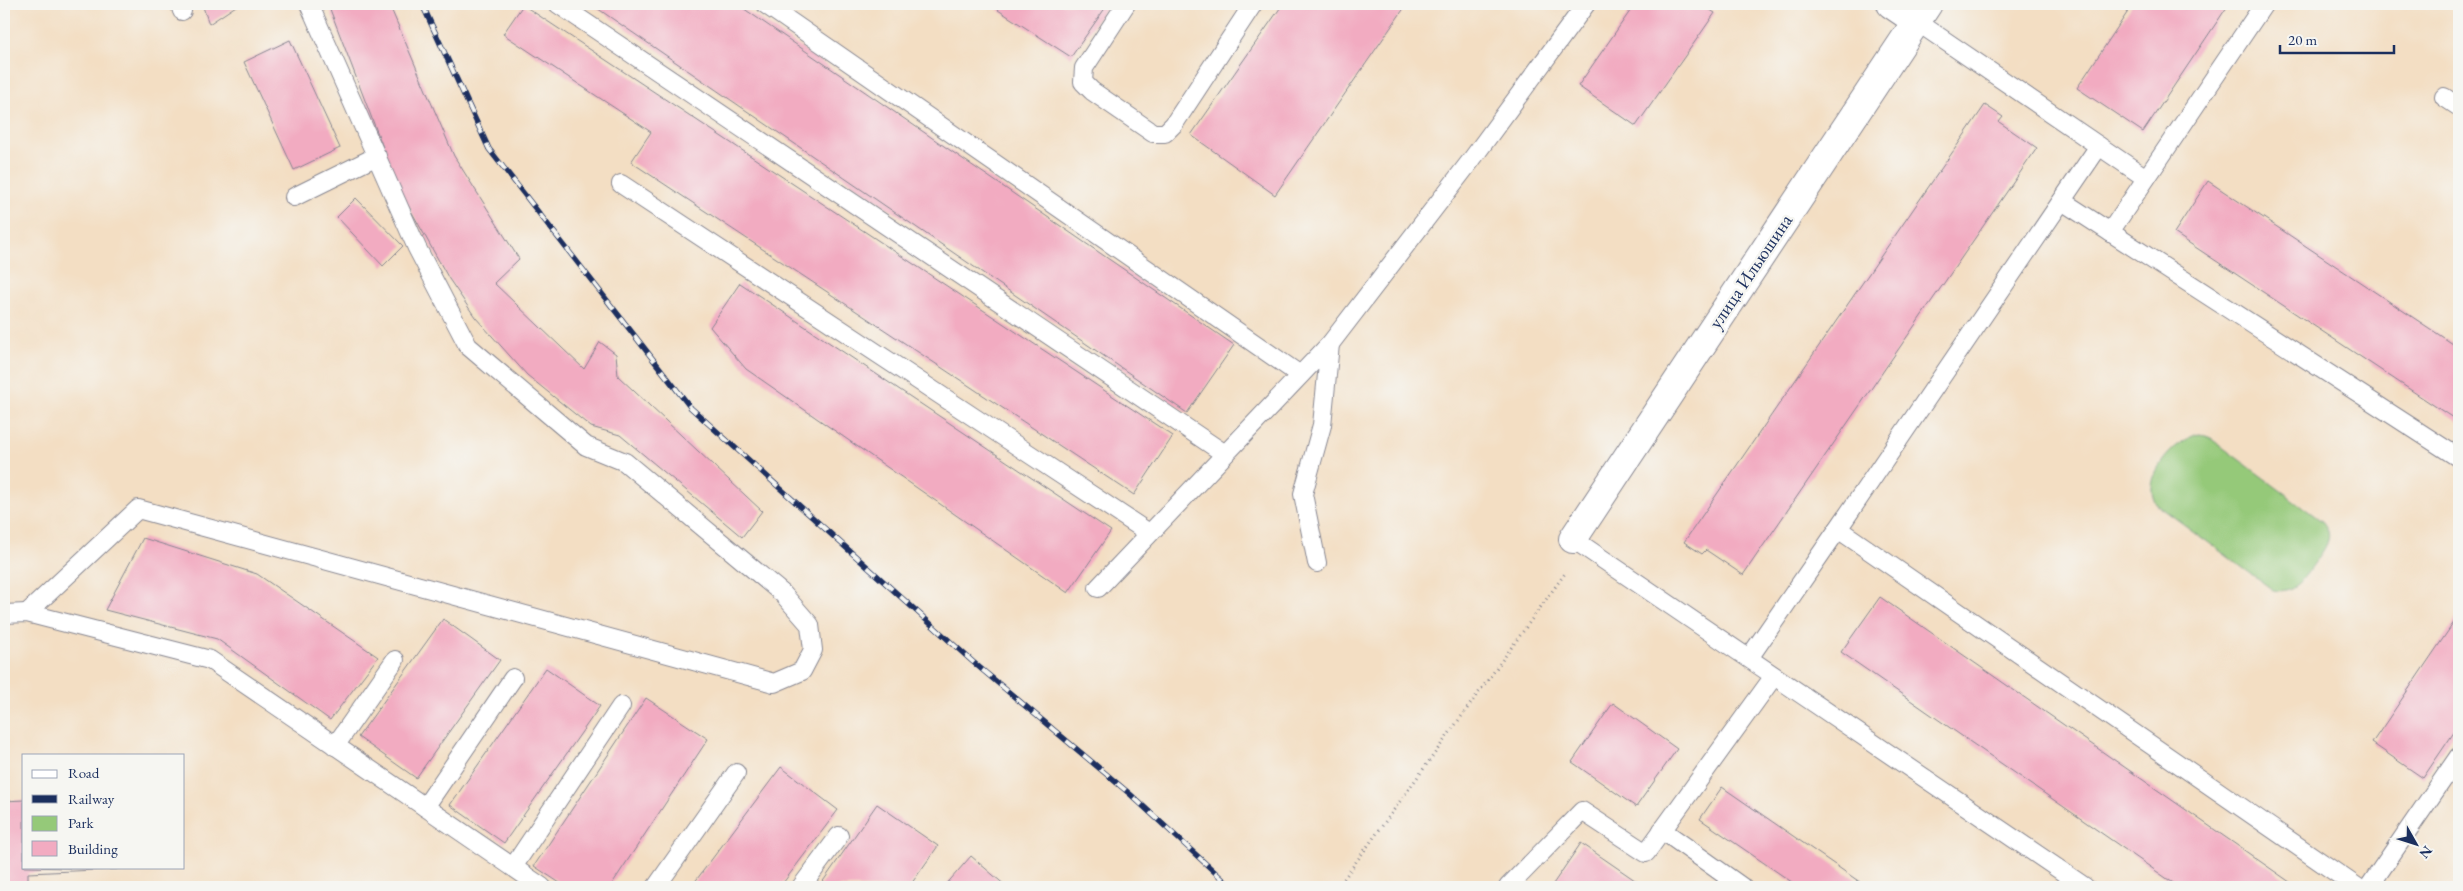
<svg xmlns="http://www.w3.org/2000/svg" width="2463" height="891" viewBox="0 0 2463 891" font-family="'EB Garamond',serif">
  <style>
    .green { fill: #95c979; stroke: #587c6c }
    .building { fill: #f2abc1 }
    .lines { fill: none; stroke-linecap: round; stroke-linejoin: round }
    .lane-casing { stroke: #878690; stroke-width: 20 }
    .street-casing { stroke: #878690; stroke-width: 30 }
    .path { stroke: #878690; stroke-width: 3; stroke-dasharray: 1 4; stroke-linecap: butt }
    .lane { stroke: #fff; stroke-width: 18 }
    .street { stroke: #fff; stroke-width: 28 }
    .rail-casing { stroke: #1b2f5e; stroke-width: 5.5 }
    .rail { stroke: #f6f6f2; stroke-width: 4; stroke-dasharray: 11; stroke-linecap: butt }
    .labels { text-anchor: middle; stroke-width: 5; stroke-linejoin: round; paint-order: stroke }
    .street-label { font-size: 19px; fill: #1b2f5e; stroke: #f6f6f2 }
  </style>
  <rect width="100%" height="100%" fill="#f6f6f2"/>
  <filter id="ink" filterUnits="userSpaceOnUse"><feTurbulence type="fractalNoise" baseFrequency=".02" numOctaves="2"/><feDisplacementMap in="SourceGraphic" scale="10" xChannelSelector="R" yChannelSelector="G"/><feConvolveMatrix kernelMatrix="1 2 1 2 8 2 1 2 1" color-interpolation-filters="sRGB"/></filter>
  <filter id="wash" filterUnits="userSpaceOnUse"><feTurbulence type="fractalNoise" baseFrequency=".0096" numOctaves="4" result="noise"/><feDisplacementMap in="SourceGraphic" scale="20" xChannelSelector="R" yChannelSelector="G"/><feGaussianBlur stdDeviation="1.12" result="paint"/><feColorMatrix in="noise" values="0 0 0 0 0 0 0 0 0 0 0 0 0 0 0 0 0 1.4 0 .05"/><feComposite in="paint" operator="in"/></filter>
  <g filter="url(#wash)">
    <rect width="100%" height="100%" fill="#f3dec3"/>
    <path class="green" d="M2199 434 2206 435 2323 522C2327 528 2330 533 2328 540 2326 548 2320 555 2316 561 2305 576 2294 595 2273 590L2156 504C2140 478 2174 440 2199 434Z"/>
    <g id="blocks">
      <g class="building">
        <path d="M202 4H239L209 24Z"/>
        <path d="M328 4H389L454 156 519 259 494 283 584 369 600 342 616 354 618 376 762 511 742 537 620 435 591 427 527 375 475 317 449 279 399 189Z"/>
        <path d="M591 4H737L1234 345 1187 413Z"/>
        <path d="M1002 4H1108L1071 57 998 10Z"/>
        <path d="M1283 4H1407L1275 195 1191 135Z"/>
        <path d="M1635 4H1701L1715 13 1636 126 1578 86Z"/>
        <path d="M2133 4H2229L2143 132 2077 88Z"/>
        <path d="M523 5 1173 436 1134 495 631 162 651 132 503 34Z"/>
        <path d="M290 40 340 148 294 170 244 62Z"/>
        <path d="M1985 105 2003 117 1999 122 2037 148 1743 575 1706 550 1702 554 1684 542Z"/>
        <path d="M2208 181 2459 348V422L2174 233Z"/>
        <path d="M356 198 403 246 383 266 337 217Z"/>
        <path d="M740 283 1111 531 1068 593 746 369 710 327Z"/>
        <path d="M143 538 257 574 378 657 330 720 217 639 105 610Z"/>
        <path d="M1880 597 1982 668 2297 887H2179L1841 652Z"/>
        <path d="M2459 615V725L2423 778 2372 743Z"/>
        <path d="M443 619 500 660 416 778 358 737Z"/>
        <path d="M546 668 600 706 504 843 450 805Z"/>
        <path d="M646 698 708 739 610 887H566L534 866Z"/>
        <path d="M1613 703 1677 749 1636 807 1572 762Z"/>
        <path d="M781 767 838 810 780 887H691Z"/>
        <path d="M1722 787 1867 887H1799L1700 819Z"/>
        <path d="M24 800V867L117 869 28 873V887H4V801Z"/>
        <path d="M877 804 938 846 909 887H819Z"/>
        <path d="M1581 843 1645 887H1551Z"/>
        <path d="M971 856 1007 887H944Z"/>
      </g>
    </g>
  </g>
  <g filter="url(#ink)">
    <use href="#blocks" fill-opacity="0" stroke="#878690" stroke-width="1"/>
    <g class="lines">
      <g class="lane-casing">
        <g id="lane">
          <path d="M180 4 182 11"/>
          <path d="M558 4 1225 454"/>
          <path d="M765 4 1300 375"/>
          <path d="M1126 4 1084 68 1083 82 1092 91 1153 133H1165L1174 124 1253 4"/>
          <path d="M1916 21 2099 146 1838 529 2357 887"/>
          <path d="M2444 97 2459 107"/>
          <path d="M2099 146 2146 178"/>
          <path d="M621 184 1149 533"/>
          <path d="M294 197 377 156"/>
          <path d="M2062 201 2459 458"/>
          <path d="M2110 232 2264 4"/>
          <path d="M1573 539 2085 887"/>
          <path d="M1317 563 1303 494 1322 425 1330 344"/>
          <path d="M1098 588 1330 344 1472 159 1586 4"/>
          <path d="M27 613 138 509 774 683 802 671 813 650 810 625 783 594 625 462 586 446 468 346 417 248 309 4"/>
          <path d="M4 614 27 613 210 660 542 887"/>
          <path d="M1749 658 1838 529"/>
          <path d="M335 746 395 660"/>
          <path d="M425 807 513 678"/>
          <path d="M1662 830 1742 887"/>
          <path d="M513 867 621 706"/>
          <path d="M656 887 736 773"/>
          <path d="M801 887 839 836"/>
          <path d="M1508 887 1582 811 1646 853 1774 676"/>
          <path d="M2369 887 2459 756"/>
        </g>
      </g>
      <g class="street-casing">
        <g id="street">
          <path d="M1891 4 1916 21"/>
          <path d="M1573 539 1928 4"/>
        </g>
      </g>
      <path class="path" d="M1338 887 1566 572"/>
      <use href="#lane" class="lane"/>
      <use href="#street" class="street"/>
      <g class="rail-casing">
        <path id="rail" d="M422 4 489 149 691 408 973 662 1130 794 1231 887"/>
      </g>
      <use href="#rail" class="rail"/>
    </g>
  </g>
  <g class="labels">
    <g class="street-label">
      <text transform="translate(1750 271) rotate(-56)" y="7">улица Ильюшина</text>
    </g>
  </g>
  <rect width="2463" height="891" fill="none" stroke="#f6f6f2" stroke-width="20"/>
  <rect x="22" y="754" width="162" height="115" fill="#f6f6f2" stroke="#9ea6b7"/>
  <rect x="32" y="770" width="25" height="8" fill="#ffffff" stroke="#9ea6b7"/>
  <text x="68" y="778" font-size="15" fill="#1b2f5e">Road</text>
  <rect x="32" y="795" width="25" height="8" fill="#1b2f5e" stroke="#9ea6b7"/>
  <text x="68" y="804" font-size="15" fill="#1b2f5e">Railway</text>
  <rect x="32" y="816" width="25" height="15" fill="#95c979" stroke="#9ea6b7"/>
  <text x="68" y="828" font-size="15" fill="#1b2f5e">Park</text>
  <rect x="32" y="841" width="25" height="15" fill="#f2abc1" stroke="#9ea6b7"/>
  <text x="68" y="854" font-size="15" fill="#1b2f5e">Building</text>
  <g transform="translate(2416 844) rotate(129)" stroke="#f6f6f2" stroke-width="4" paint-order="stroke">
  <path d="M0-4L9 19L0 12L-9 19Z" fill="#1b2f5e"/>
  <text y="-8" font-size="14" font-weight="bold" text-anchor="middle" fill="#1b2f5e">N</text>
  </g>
  <path d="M2280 45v8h114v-8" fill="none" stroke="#1b2f5e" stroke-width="2.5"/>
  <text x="2288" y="45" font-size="15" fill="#1b2f5e" stroke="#f6f6f2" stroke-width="4" paint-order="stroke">20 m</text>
</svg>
